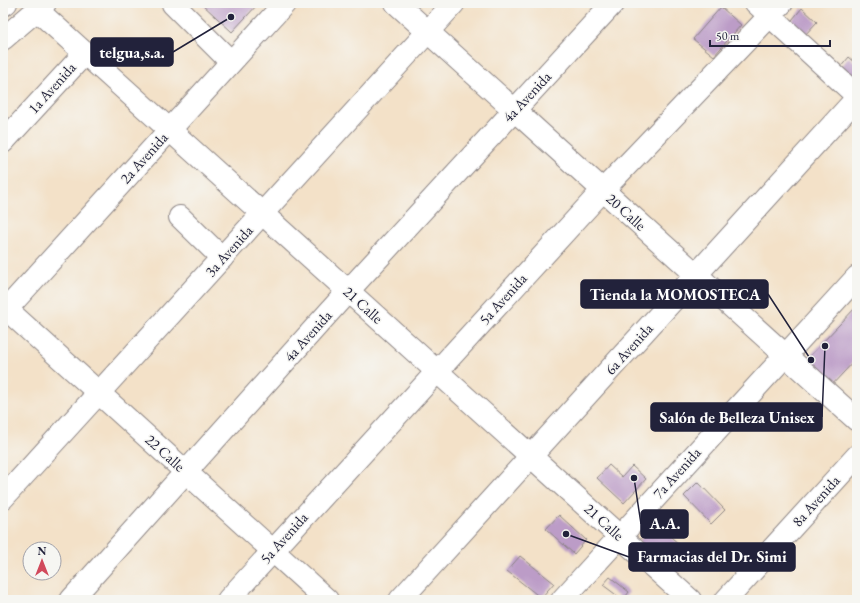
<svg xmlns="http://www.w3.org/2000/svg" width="860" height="603" viewBox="0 0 860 603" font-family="'EB Garamond',serif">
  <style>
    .building { fill: #bc9cc7 }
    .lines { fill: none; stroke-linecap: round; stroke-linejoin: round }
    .minor-casing { stroke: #8a8282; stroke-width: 24 }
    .major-casing { stroke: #8a8282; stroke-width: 24 }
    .highway-casing { stroke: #8a8282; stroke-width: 24 }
    .minor { stroke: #fff; stroke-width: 22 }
    .major { stroke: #fff; stroke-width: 22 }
    .highway { stroke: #fff; stroke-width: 22 }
    .labels { text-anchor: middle; stroke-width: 3; stroke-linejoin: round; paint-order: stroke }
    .street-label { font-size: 15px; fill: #22223b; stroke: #f6f6f2 }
    .leader { fill: none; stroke: #22223b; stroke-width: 1.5 }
    .callout-dot { fill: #22223b; stroke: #f6f6f2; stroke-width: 1.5 }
    .callout { fill: #22223b; stroke: #22223b; stroke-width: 1.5 }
    .callout-label { font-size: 16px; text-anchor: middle; font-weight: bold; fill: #fff }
  </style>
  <rect width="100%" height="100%" fill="#f6f6f2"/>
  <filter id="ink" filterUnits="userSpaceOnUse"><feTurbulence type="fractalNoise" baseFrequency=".025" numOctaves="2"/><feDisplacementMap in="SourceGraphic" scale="8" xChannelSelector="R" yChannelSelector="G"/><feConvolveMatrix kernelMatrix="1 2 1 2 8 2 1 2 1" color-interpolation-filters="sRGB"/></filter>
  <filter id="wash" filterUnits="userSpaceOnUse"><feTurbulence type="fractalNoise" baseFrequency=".012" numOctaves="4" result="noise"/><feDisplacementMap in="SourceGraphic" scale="16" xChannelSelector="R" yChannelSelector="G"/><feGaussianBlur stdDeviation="0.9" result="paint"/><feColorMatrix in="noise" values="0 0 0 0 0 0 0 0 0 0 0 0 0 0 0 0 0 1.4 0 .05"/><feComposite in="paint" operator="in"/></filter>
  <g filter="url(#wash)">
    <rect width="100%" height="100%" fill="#f3e1c8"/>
    <g id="blocks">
      <g class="building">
        <path d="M201 3H259L232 32Z"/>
        <path d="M721 7 741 25 714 56 693 39Z"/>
        <path d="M802 8 817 22 803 37 793 27 792 20Z"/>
        <path d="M849 57 857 64V71L852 77 839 69Z"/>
        <path d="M857 306V358L830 387 803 363Z"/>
        <path d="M609 465 622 477 632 466 646 479 624 503 597 478Z"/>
        <path d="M698 482 725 510 711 524 684 496Z"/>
        <path d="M559 515 586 540 574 554 546 529Z"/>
        <path d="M655 523 688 552 671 571 638 542Z"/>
        <path d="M520 556 554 583 541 598 507 571Z"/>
        <path d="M610 577 629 592 623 600 603 585Z"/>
      </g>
    </g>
  </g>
  <g filter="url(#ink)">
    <use href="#blocks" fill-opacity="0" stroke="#8a8282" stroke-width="1"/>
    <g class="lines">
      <g class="minor-casing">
        <g id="minor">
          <path d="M396 3 857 420"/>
          <path d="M756 3 857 96"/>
          <path d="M173 4 231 62"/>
          <path d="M3 5 6 3"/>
          <path d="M37 10 690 600"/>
          <path d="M3 142 85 53"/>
          <path d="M180 217 222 258"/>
          <path d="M3 306 327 600"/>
          <path d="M3 313 285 3"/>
          <path d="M3 498 454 3"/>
          <path d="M71 600 348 291 613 3"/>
          <path d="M228 600 603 190 782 3"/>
          <path d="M400 600 857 98"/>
          <path d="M726 600 857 456"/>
        </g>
      </g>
      <g class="major-casing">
        <path id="major" d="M562 600 857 277"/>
      </g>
      <g class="highway-casing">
        <path id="highway" d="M3 39 45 3"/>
      </g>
      <use href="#minor" class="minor"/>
      <use href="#major" class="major"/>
      <use href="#highway" class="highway"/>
    </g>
  </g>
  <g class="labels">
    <g class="street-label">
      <text transform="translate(52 88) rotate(-48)" y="5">1a Avenida</text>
      <text transform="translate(527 97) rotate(-47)" y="5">4a Avenida</text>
      <text transform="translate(144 158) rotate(-48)" y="5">2a Avenida</text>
      <text transform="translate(626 212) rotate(42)" y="5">20 Calle</text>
      <text transform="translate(229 251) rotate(-48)" y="5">3a Avenida</text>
      <text transform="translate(503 299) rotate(-48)" y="5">5a Avenida</text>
      <text transform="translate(363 305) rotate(42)" y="5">21 Calle</text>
      <text transform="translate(308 336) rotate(-48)" y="5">4a Avenida</text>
      <text transform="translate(629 349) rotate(-48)" y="5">6a Avenida</text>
      <text transform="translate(165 453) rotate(42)" y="5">22 Calle</text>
      <text transform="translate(677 473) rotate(-48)" y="5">7a Avenida</text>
      <text transform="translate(816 501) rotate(-48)" y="5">8a Avenida</text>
      <text transform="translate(604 522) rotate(42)" y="5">21 Calle</text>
      <text transform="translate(284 538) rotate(-48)" y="5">5a Avenida</text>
    </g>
  </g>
  <path class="leader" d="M231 17L173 52M811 360L768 294M825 346L822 417M634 478L641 524M566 534L629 557"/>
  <g class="callout-dot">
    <circle cx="231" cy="17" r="4"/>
    <circle cx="811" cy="360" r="4"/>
    <circle cx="825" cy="346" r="4"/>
    <circle cx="634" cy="478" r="4"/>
    <circle cx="566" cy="534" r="4"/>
  </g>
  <g class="callout">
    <rect x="91" y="38" width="82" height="28" rx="4"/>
    <rect x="581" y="280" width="187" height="28" rx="4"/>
    <rect x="651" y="403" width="171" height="28" rx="4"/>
    <rect x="641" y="510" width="47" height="28" rx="4"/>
    <rect x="629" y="543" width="166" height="28" rx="4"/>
  </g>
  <g class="callout-label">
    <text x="132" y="58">telgua,s.a.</text>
    <text x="675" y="300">Tienda la MOMOSTECA</text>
    <text x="737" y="423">Salón de Belleza Unisex</text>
    <text x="665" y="529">A.A.</text>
    <text x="712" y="562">Farmacias del Dr. Simi</text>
  </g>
  <rect width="860" height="603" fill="none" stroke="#f6f6f2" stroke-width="16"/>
  <g transform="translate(42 561)"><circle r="19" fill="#f6f6f2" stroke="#a1a1a9"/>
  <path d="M0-3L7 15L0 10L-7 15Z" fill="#d1495b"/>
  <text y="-6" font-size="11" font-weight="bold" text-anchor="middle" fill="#22223b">N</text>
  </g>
  <path d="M710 40v6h120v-6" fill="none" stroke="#22223b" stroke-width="2"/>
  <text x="716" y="40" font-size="12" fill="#22223b" stroke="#f6f6f2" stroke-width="3" paint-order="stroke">50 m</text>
</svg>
